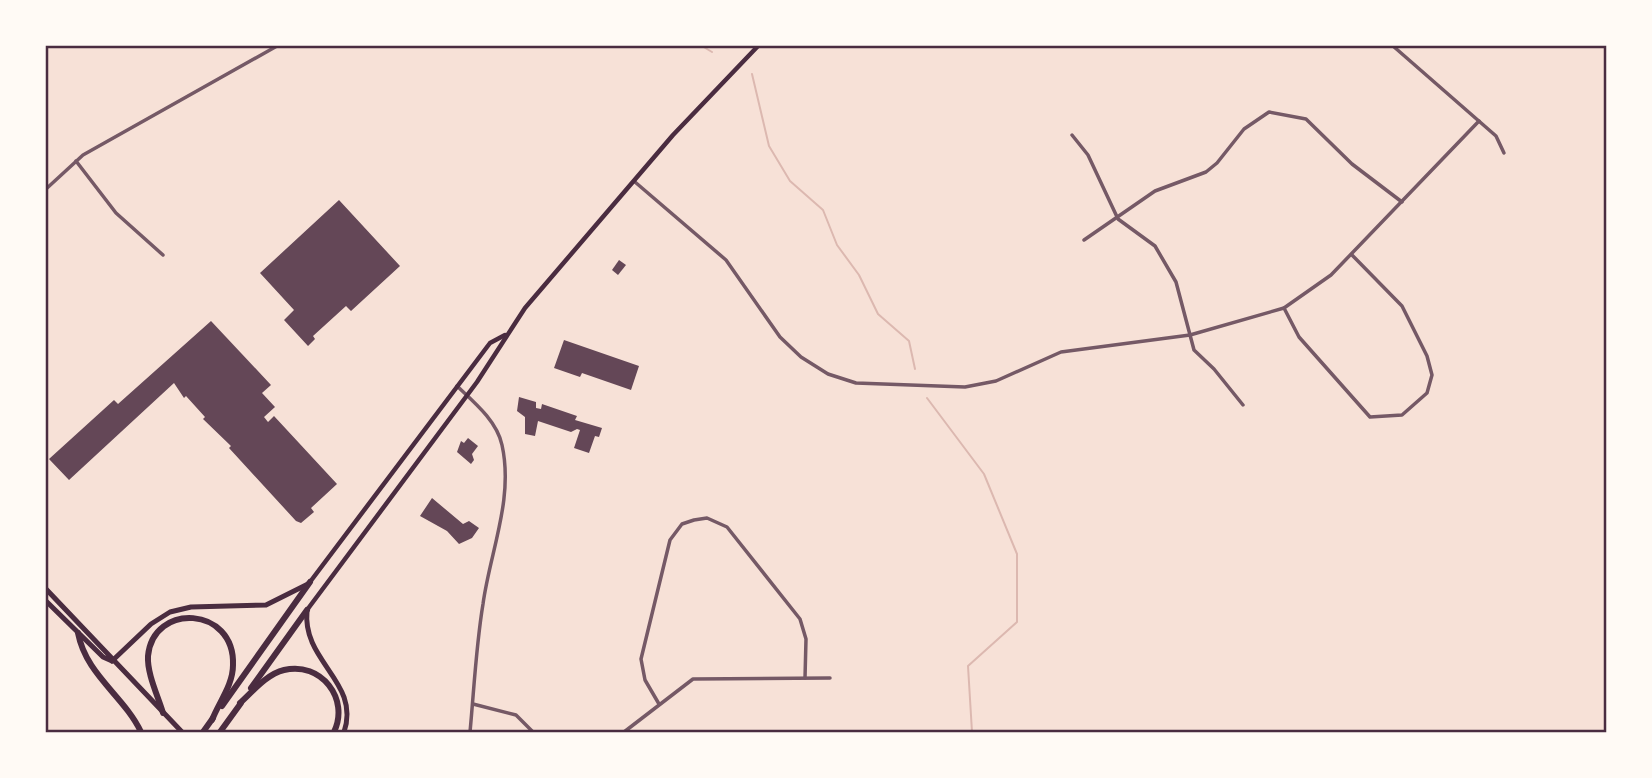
<svg xmlns="http://www.w3.org/2000/svg" width="1652" height="778" viewBox="0 0 1652 778" font-family="Lora,serif">
  <style>
    .lines { fill: none; stroke-linecap: round; stroke-linejoin: round }
    .stream { stroke: #dcb8b0; stroke-width: 2 }
    .building { fill: #644757 }
    .minor { stroke: #755966; stroke-width: 3.5 }
    .secondary { stroke: #4a2c40; stroke-width: 4.5 }
    .trunk { stroke: #4a2c40; stroke-width: 5 }
    .motorway { stroke: #4a2c40; stroke-width: 6 }
    .neatline { fill: none; stroke: #4a2c40; stroke-width: 2.5 }
  </style>
  <rect width="100%" height="100%" fill="#f7e1d7"/>
  <g class="lines">
    <g class="stream">
      <path d="M702 46 712 52"/>
      <path d="M752 74 769 146 790 181 823 210 837 245 859 275 878 314 909 341 915 369"/>
      <path d="M927 398 984 474 1017 554V622L968 666 972 732"/>
    </g>
  </g>
  <g class="building">
    <path d="M339 200 400 266 351 311 346 306 313 336 315 339 308 346 284 320 294 310 260 273Z"/>
    <path d="M619 260 626 265 618 275 612 270Z"/>
    <path d="M211 321 271 385 262 393 275 407 264 417 268 422 274 416 337 484 311 508 314 512 301 523 296 521 229 448 231 446 203 419 205 417 186 396 184 398 174 383 69 480 49 459 114 400 118 404Z"/>
    <path d="M564 340 639 366 631 390 582 373 580 377 554 368Z"/>
    <path d="M519 397 536 402V408L541 409 542 404 577 416 575 420 602 428 599 437 595 436 589 453 574 448 580 430 577 429 571 432 538 421 535 436 525 434V417L517 411Z"/>
    <path d="M468 438 478 446 472 454 474 460 471 464 457 452 461 441 464 443Z"/>
    <path d="M432 498 463 524 469 521 479 528 472 538 459 544 447 531 420 516Z"/>
  </g>
  <g class="lines">
    <g class="minor">
      <path d="M1393 46 1496 136 1504 153"/>
      <path d="M1072 135 1088 155 1118 219 1155 246 1176 282 1194 350 1214 369 1243 405"/>
      <path d="M76 161 116 213 163 255"/>
      <path d="M635 182 726 260 780 337 801 357 828 374 856 383 965 387 996 381 1061 352 1190 335 1284 308 1331 275 1479 121"/>
      <path d="M46 189 83 155 277 46"/>
      <path d="M1084 240 1155 191 1206 172 1217 163 1244 129 1269 112 1306 119 1352 164 1402 202"/>
      <path d="M1284 308 1299 337 1370 417 1402 415 1427 393 1432 375 1427 356 1402 306 1352 255"/>
      <path d="M457 386C474 402 497 421 502 445 514 499 490 552 483 604 476 646 474 690 470 732"/>
      <path d="M473 704 516 715 533 732"/>
      <path d="M659 704 645 680 641 659 670 540 682 524 694 520 707 518 727 527 800 619 806 639 805 678"/>
      <path d="M624 732 693 679 830 678"/>
    </g>
    <g class="secondary">
      <path d="M310 582 490 343 505 335"/>
      <path d="M307 610 477 382 525 308 673 135 758 46"/>
    </g>
    <g class="trunk">
      <path d="M46 589 182 732"/>
      <path d="M46 601 103 657 112 661"/>
      <path d="M307 611C302 662 361 682 344 732"/>
      <path d="M112 661 151 624 170 612 191 607 266 605 308 584"/>
    </g>
    <g class="motorway">
      <path d="M78 633C86 675 124 696 141 732"/>
      <path d="M251 688 307 610"/>
      <path d="M240 703C253 691 267 674 284 670 321 661 350 699 334 732"/>
      <path d="M222 706 310 582"/>
      <path d="M163 713C158 696 147 674 148 656 153 602 235 606 233 665 233 685 219 702 212 720"/>
      <path d="M203 732 213 718"/>
      <path d="M220 732 241 703"/>
    </g>
  </g>
  <rect width="1652" height="778" fill="none" stroke="#fffaf5" stroke-width="94"/>
  <rect x="47" y="47" width="1558" height="684" class="neatline"/>
</svg>
